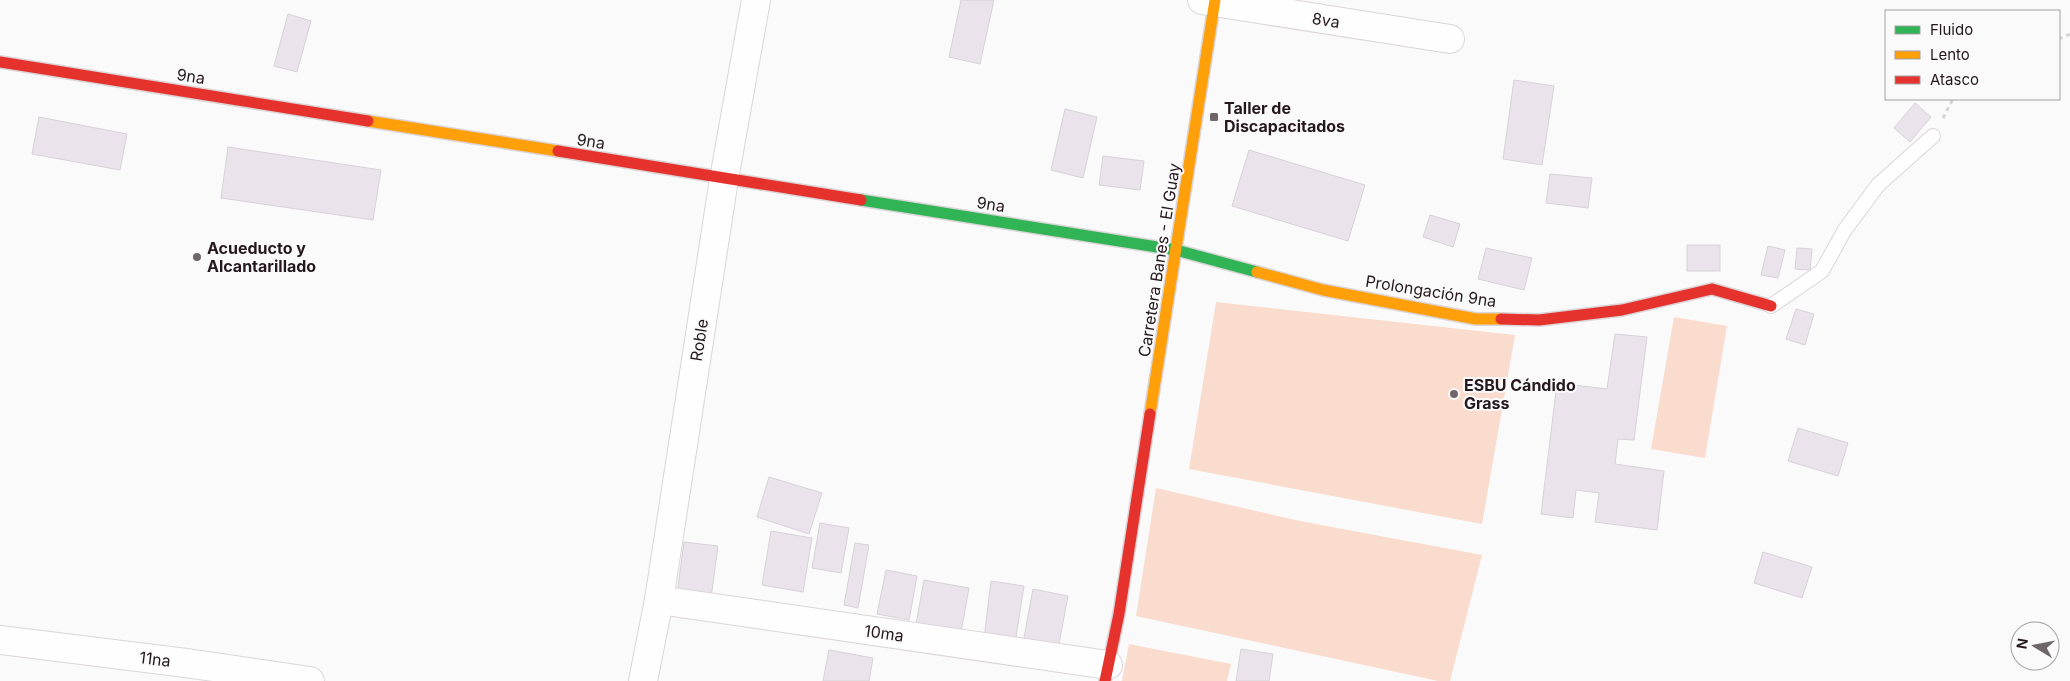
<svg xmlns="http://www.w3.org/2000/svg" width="2070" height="681" viewBox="0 0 2070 681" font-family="Inter,sans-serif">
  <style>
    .green { fill: #f9dccd }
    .building { fill: #ebe3eb; stroke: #d6d2d8 }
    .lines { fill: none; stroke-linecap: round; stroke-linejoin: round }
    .lane-casing { stroke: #dbd5d8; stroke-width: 16 }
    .street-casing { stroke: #dbd5d8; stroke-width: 30 }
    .fast-casing { stroke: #dbd5d8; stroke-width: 14 }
    .slow-casing { stroke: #dbd5d8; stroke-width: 14 }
    .jam-casing { stroke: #dbd5d8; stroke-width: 14 }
    .path { stroke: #d5d5d5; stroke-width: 3; stroke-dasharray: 4 4; stroke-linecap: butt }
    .lane { stroke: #fefefe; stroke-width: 14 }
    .street { stroke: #fefefe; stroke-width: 28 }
    .fast { stroke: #30b455; stroke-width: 11 }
    .slow { stroke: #ff9f0a; stroke-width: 11 }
    .jam { stroke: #e5322d; stroke-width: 11 }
    .poi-dot { fill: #6f666a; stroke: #fafafa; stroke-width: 2 }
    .labels { text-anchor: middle; stroke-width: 4; stroke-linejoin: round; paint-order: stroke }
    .street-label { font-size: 16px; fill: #24171d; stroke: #fafafa }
    .poi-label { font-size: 16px; font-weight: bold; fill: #24171d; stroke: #fafafa; text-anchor: start }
  </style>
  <rect width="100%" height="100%" fill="#fafafa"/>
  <g class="green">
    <path d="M1216 302 1515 335 1482 524 1189 469Z"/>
    <path d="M1674 317 1727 326 1705 458 1651 449Z"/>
    <path d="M1156 488 1300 521 1482 555 1450 681H1438L1136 616Z"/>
    <path d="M1129 644 1231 664 1227 681H1122Z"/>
  </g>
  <g class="building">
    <path d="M961 0H994L980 64 949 57Z"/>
    <path d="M288 14 311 21 297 72 274 66Z"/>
    <path d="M1514 80 1554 86 1542 165 1503 159Z"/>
    <path d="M1915 103 1931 117 1910 142 1894 128Z"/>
    <path d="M1065 109 1097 117 1083 178 1051 170Z"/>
    <path d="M39 117 127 134 120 170 32 154Z"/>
    <path d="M228 147 381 170 373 220 221 198Z"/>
    <path d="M1249 150 1365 185 1348 241 1232 206Z"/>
    <path d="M1103 156 1144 161 1140 190 1099 185Z"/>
    <path d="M1550 174 1592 178 1588 208 1546 203Z"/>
    <path d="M1430 215 1460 224 1453 247 1423 237Z"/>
    <rect x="1687" y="245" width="33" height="26"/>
    <path d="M1768 246 1785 250 1778 278 1761 275Z"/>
    <path d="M1486 248 1532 258 1524 290 1478 279Z"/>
    <path d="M1797 248 1812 249 1810 270 1795 269Z"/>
    <path d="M1796 309 1814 314 1805 345 1786 339Z"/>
    <path d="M1615 334 1647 337 1634 440 1618 439 1615 464 1664 471 1657 530 1595 522 1599 493 1576 490 1573 518 1541 514 1557 383 1607 389Z"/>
    <path d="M1798 428 1848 443 1838 476 1788 461Z"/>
    <path d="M769 477 822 493 809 534 757 517Z"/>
    <path d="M820 523 849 528 841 573 812 568Z"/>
    <path d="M771 531 812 538 803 592 762 585Z"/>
    <path d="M684 542 718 546 711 598 677 594Z"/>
    <path d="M855 543 869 545 858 608 844 605Z"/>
    <path d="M1763 552 1812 567 1802 598 1754 583Z"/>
    <path d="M886 570 917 576 909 620 877 614Z"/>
    <path d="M924 580 969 588 960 638 915 630Z"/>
    <path d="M991 581 1024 586 1015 643 984 639Z"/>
    <path d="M1033 589 1068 596 1058 649 1023 643Z"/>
    <path d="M1241 649 1273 654 1269 681H1236Z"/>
    <path d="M829 650 873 658 869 681H823Z"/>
  </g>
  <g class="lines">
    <g class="lane-casing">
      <path id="lane" d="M1771 306 1822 271 1844 231 1878 185 1933 136"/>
    </g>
    <g class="street-casing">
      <g id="street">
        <path d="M1202 0 1450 39"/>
        <path d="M659 600 1108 665"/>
        <path d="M0 640 186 663 310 681"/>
        <path d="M643 681 659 600 724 179 756 0"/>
      </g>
    </g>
    <g class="fast-casing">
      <path id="fast" d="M861 200 1176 250 1257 272"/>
    </g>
    <g class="slow-casing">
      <g id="slow">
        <path d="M368 121 558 151"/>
        <path d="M1257 272 1323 290 1476 319H1501"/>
        <path d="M1150 414 1215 0"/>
      </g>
    </g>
    <g class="jam-casing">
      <g id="jam">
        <path d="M0 62 368 121"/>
        <path d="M558 151 861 200"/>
        <path d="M1501 319 1539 320 1622 310 1712 289 1771 306"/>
        <path d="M1105 681 1119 614 1150 414"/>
      </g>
    </g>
    <g class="path">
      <path d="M2059 39 2070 34"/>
      <path d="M1943 118 1953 99"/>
    </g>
    <use href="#lane" class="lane"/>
    <use href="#street" class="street"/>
    <use href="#fast" class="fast"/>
    <use href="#slow" class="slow"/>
    <use href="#jam" class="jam"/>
  </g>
  <g class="poi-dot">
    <rect x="1209" y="112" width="10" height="10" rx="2.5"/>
    <circle cx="197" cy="257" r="5"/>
    <circle cx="1454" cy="394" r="5"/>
  </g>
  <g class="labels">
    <g class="street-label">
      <text transform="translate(1326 20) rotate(9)" y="6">8va</text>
      <text transform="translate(191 76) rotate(9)" y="6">9na</text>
      <text transform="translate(591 141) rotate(9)" y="6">9na</text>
      <text transform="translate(991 204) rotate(9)" y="6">9na</text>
      <text transform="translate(1159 260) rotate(-81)" y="6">Carretera Banes - El Guay</text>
      <text transform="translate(1431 291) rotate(9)" y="6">Prolongación 9na</text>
      <text transform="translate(699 340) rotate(-81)" y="6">Roble</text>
      <text transform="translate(884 633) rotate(8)" y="6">10ma</text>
      <text transform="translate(155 659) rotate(7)" y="6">11na</text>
    </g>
    <g class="poi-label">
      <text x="1224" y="114">Taller de<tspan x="1224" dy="18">Discapacitados</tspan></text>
      <text x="207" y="254">Acueducto y<tspan x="207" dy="18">Alcantarillado</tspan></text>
      <text x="1464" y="391">ESBU Cándido<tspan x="1464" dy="18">Grass</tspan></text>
    </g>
  </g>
  <rect x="1885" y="10" width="175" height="90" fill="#fafafa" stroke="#a49fa2"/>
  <rect x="1895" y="26" width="25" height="8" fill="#30b455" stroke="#a49fa2"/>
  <text x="1930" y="35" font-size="15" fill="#24171d">Fluido</text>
  <rect x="1895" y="51" width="25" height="8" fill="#ff9f0a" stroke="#a49fa2"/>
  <text x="1930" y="60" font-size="15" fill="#24171d">Lento</text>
  <rect x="1895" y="76" width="25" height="8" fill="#e5322d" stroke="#a49fa2"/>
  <text x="1930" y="85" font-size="15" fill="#24171d">Atasco</text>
  <g transform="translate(2035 646) rotate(280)"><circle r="24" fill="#fafafa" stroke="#a49fa2"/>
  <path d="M0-4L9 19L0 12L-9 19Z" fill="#6f666a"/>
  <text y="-8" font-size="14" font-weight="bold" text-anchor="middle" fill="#24171d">N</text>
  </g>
</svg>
